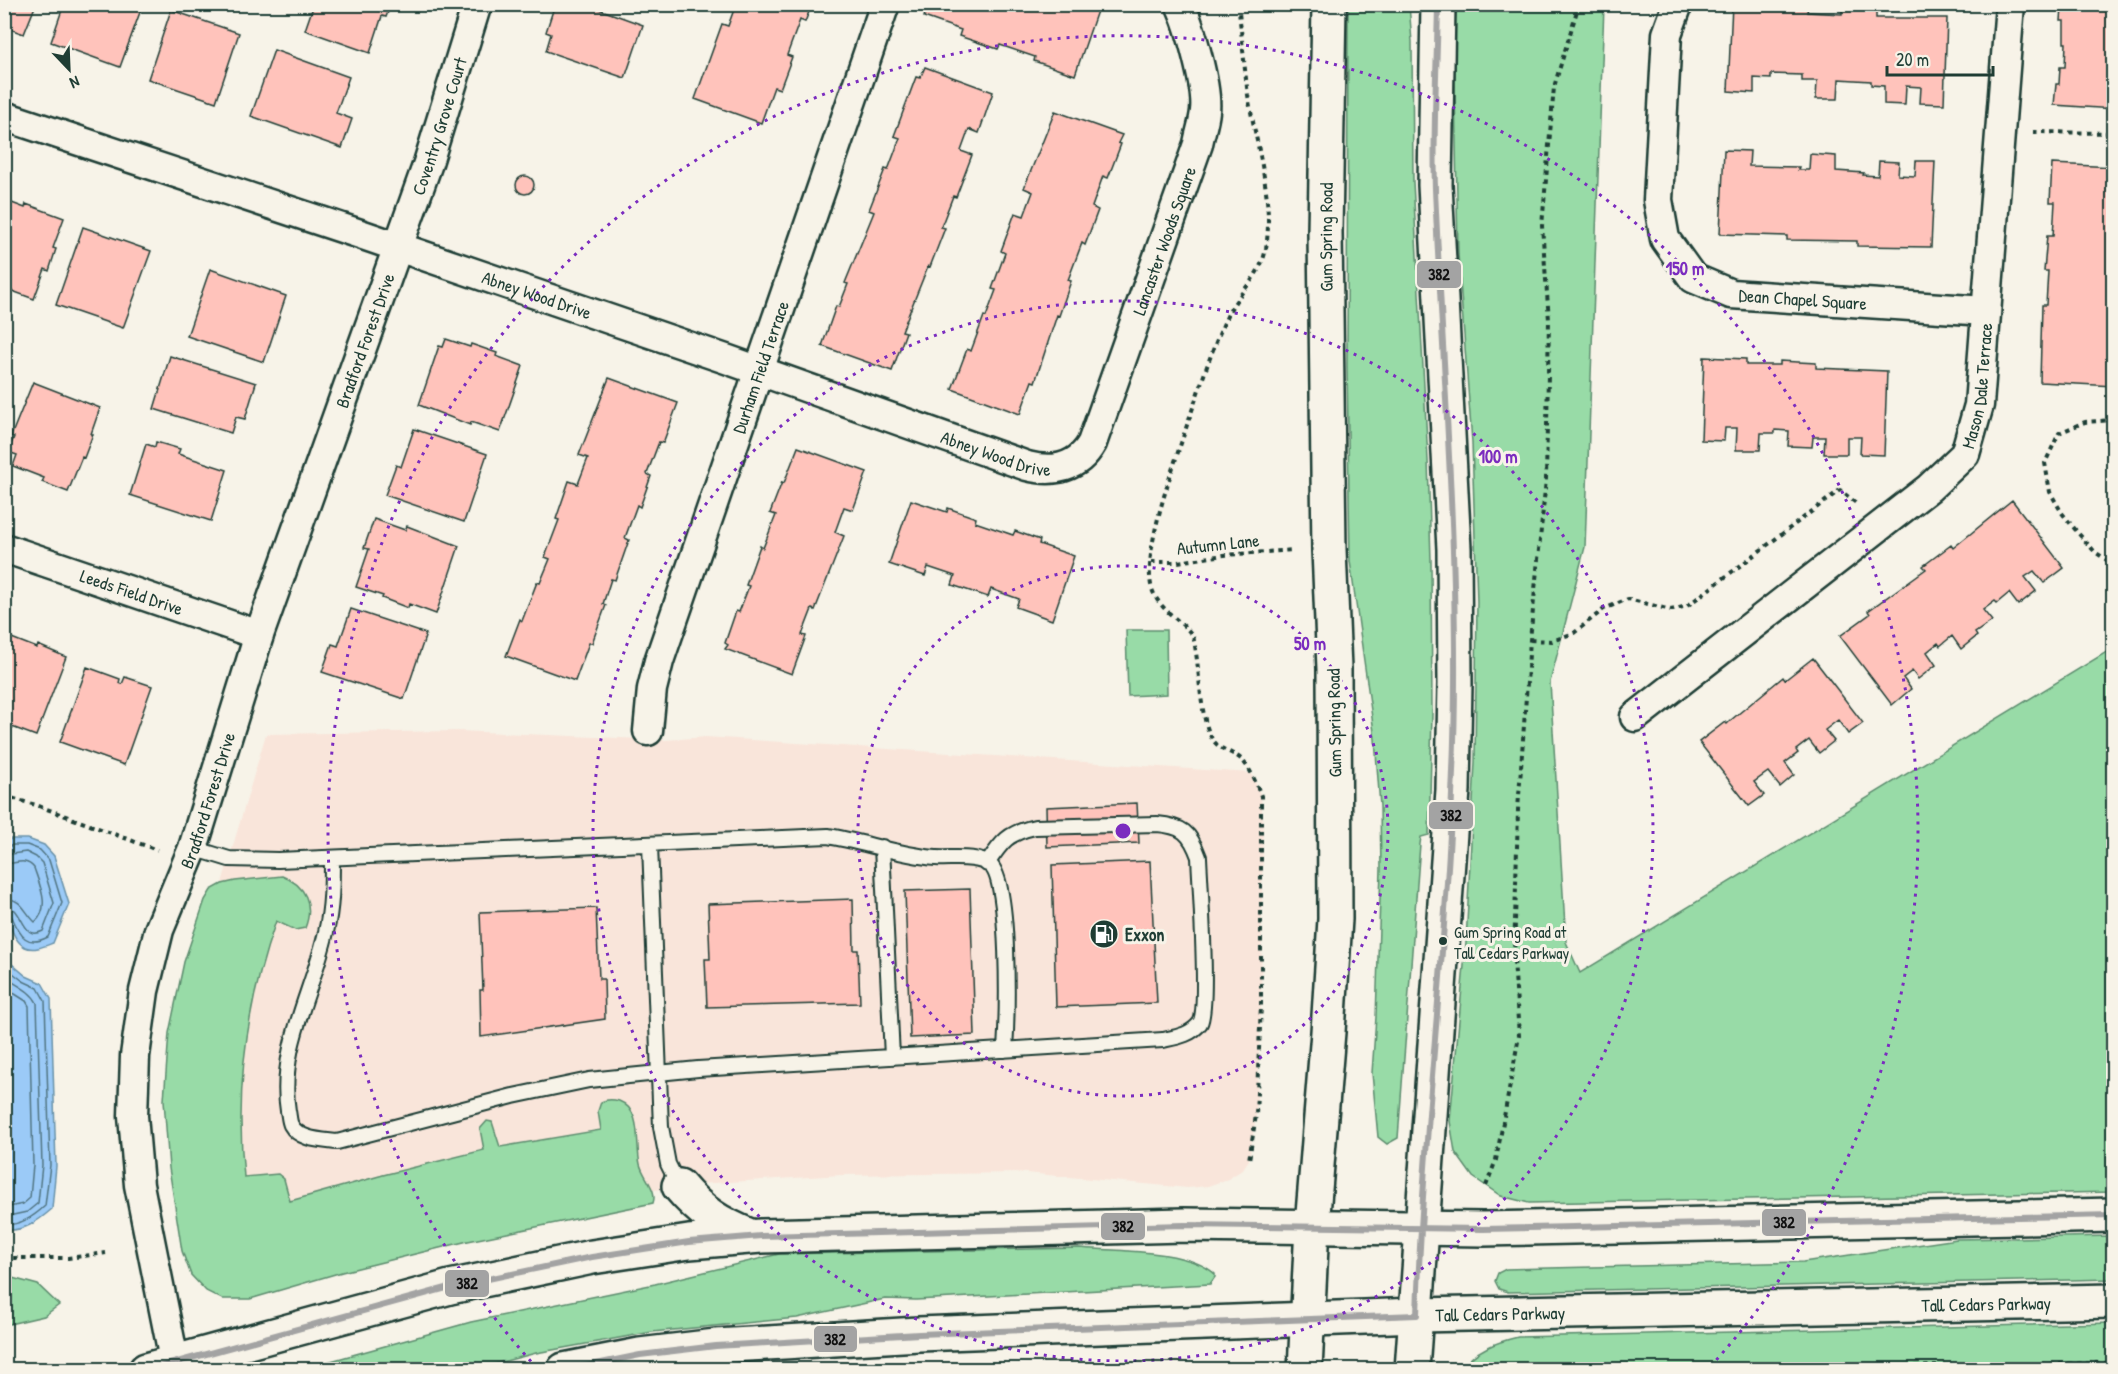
<svg xmlns="http://www.w3.org/2000/svg" width="2118" height="1374" viewBox="0 0 2118 1374" font-family="'Patrick Hand',sans-serif">
	<rect width="100%" height="100%" fill="#f7f3e8"/>
	<filter id="ink" filterUnits="userSpaceOnUse"><feTurbulence type="fractalNoise" baseFrequency=".0167" numOctaves="2"/><feDisplacementMap in="SourceGraphic" scale="12" xChannelSelector="R" yChannelSelector="G"/><feConvolveMatrix kernelMatrix="1 2 1 2 8 2 1 2 1" color-interpolation-filters="sRGB"/></filter>
	<g filter="url(#ink)">
		<path fill="#f9e5da" d="M457 731 666 740 706 737 1251 773 1261 796 1263 823 1261 1005 1256 1115 1249 1160 1242 1170 1228 1179 1208 1186 1188 1188 1026 1173 841 1175 698 1184 627 1194 195 1247 204 944 266 734Z"/>
		<path fill="#98dba7" stroke="#5c8c6e" stroke-width="1.5" d="M1348 5H1409L1412 42 1413 182 1428 460 1431 561 1432 714 1429 835 1421 837 1420 844 1398 1138 1387 1144 1378 1137 1372 1073 1376 1017 1381 869 1380 806 1375 739 1350 561 1347 366Z
			M1457 5H1604L1585 547 1550 682 1566 942 1580 973 2113 648V1192L1529 1203 1501 1196 1473 1177 1455 1152 1450 1121 1466 943 1475 762 1477 602 1472 442 1458 254 1454 29Z
			M1126 630H1166L1167 694 1128 696Z
			M282 876C306 885 314 905 305 928L295 930 276 921C247 1003 235 1091 244 1177L278 1174 284 1179 290 1201 383 1175 484 1150 480 1129 487 1121 492 1122 500 1147 601 1130 598 1111 601 1102C607 1099 612 1099 619 1101 643 1110 635 1144 640 1164 643 1177 658 1190 653 1203L468 1241 342 1272 250 1299H222L206 1291 191 1275 182 1251 169 1168 164 1100 169 1033 184 962 205 900 211 890 222 884 235 881Z
			M2113 1236V1279L1508 1292 1499 1289 1495 1281 1498 1273 1506 1269 1803 1262 1957 1239Z
			M1079 1248C1115 1251 1188 1249 1215 1274V1277L1210 1284 916 1300 885 1299 797 1318 652 1332 536 1353 475 1369H302L471 1322 655 1284 779 1254Z
			M5 1276 38 1285 59 1305 44 1316 5 1325Z
			M2113 1323V1363L1723 1370 1462 1369C1474 1350 1497 1342 1518 1337Z"/>
		<path fill="#9bcaf7" stroke="#6992a9" stroke-width="1.5" d="M10 839H28L44 845 54 856 69 904 53 943C45 946 34 951 25 947 0 933 4 869 4 844Z
			M5 958 26 976 42 983 51 999 56 1166 52 1209C38 1221 24 1232 4 1230Z"/>
		<g fill="none" stroke-linecap="round" stroke-linejoin="round">
			<path stroke="#517582" stroke-width="1.5" d="M4 848 13 845H27L40 850 49 860 62 903 48 937C27 948 20 936 12 917L4 914
				M4 855 26 852 36 857 42 863 54 903 43 931C26 940 24 920 15 910L4 907
				M4 864C16 864 25 857 34 868 40 886 51 908 35 922 24 912 23 899 4 898
				M4 966 23 981 38 988 45 1001 50 1165 45 1206C33 1217 21 1225 4 1225
				M4 976C15 985 31 990 37 1003L42 1165 38 1203 27 1212 4 1217
				M4 987 26 1001 29 1006 33 1165 30 1198 23 1204 4 1208"/>
		</g>
		<path fill="#ffc3bb" stroke="#1f3d34" stroke-width="1.5" d="M4 4H36L24 34 4 27Z
			M64 4H143L120 67 51 42Z
			M314 4H391L386 17 382 16 370 53 305 30Z
			M555 4H585L643 25 625 78 546 51 551 34 546 32Z
			M736 4H812L805 22 800 20 787 55 792 57 780 89 774 87 761 123 695 99 722 24 728 26Z
			M928 4H1097L1099 5 1075 75 1034 61 1035 57 1000 45 998 49 959 36 961 30 924 17Z
			M1732 4 1808 7 1807 12 1842 14V10L1876 12V18H1947L1944 104 1920 103 1921 87 1906 86 1905 105 1884 104V86L1871 85V81L1839 79 1838 99H1816L1817 81H1802V75L1771 74V79L1754 78V93L1728 91Z
			M2066 4H2114V109L2054 105 2056 84H2059L2060 67H2065L2066 43H2064V21H2061L2062 7 2066 8Z
			M171 10 239 33 216 102 148 79Z
			M274 50 349 77 336 113 352 119 342 148 251 116Z
			M925 67 993 92 979 133 969 129 961 151 972 155 956 197 953 196 941 227 945 228 930 267 928 266 902 331 906 332 892 371 822 346 836 306 839 307 848 284 845 283 874 212 869 210 885 169 888 170 900 138 894 136 916 77 920 78Z
			M1055 111 1122 135 1118 143 1121 144 1108 178 1103 176 1092 207 1098 210 1085 245 1082 243 1068 280 1071 281 1059 316 1057 315 1035 382 1032 381 1020 414 952 389 967 349 971 351 984 316 986 317 996 290 992 289 1005 253 1001 251 1015 213 1024 216 1033 192 1024 188Z
			M1724 150 1750 151 1749 166 1799 167 1798 170H1809L1810 154 1836 156V171L1864 173 1863 175 1878 176 1879 161 1899 162 1898 175 1915 176 1916 161H1935L1931 247 1857 246V241L1787 240V236L1720 234Z
			M2052 164 2114 167V311H2112L2111 328 2114 329V350H2111V363H2114V386L2040 382 2042 305H2046L2048 271H2044L2047 236H2053L2055 202H2050Z
			M516 185a9 9 0 1 1 18 0a9 9 0 1 1-18 0Z
			M4 200 25 208 26 204 64 218 53 248 56 249 49 271 45 269 34 299 4 288Z
			M83 227 151 251 123 328 56 305Z
			M210 269 286 296 264 362 187 336Z
			M446 339 470 347 471 344 497 353 496 356 523 366 500 432 471 422 470 425 419 405 439 346 443 347Z
			M170 356 256 383 245 419 236 417 231 433 154 409Z
			M1704 357 1746 359V365H1780V361L1816 363V368L1887 371 1884 455 1860 454 1861 437H1847V454H1824L1825 437H1813L1812 447 1788 446 1789 431 1775 430V433H1761L1760 450H1736L1737 428H1725L1724 441 1701 440Z
			M609 378 678 403 663 443 659 442 647 474 651 476 640 507 637 505 625 538 629 540 615 580 611 579 603 604 606 605 592 643H589L575 681 506 656 520 619 522 621 537 582 540 583 550 559 545 557 559 520 556 519 569 481 578 484 588 458 579 455Z
			M33 382 100 408 91 434H93L84 458 82 457 68 492 42 482 44 478 13 466 17 455 8 452 14 437 11 436Z
			M414 429 487 454 464 522 385 495 396 465 401 467Z
			M156 442 180 449 178 454 227 470 211 521 130 495 146 444 155 447Z
			M798 447 867 472 853 510 844 507 835 532 844 536 815 610 812 609 802 635 806 636 792 674 725 649 728 645 725 643 736 611 739 612 749 586 746 585 760 546 763 548 776 515 770 513 782 482 784 483Z
			M911 500 947 512 948 508 976 518 975 522 1013 535 1015 531 1040 540 1039 544 1074 556 1052 620 1016 607 1019 599 991 589 988 597 952 585 955 576 928 567 925 576 889 564Z
			M2012 500 2064 568 2044 583 2034 571 2025 577 2036 591 2018 605 2009 593 1997 603 1995 601 1983 610 1992 621 1975 633 1977 636 1961 649 1952 636 1940 646 1938 643 1927 652 1936 665 1918 679 1912 671 1903 678 1911 689 1892 705 1840 636 1870 614 1868 611 1926 569 1923 566 1951 545 1953 548Z
			M374 519 405 530 407 526 459 546 436 614 409 604 408 608 382 598 383 596 356 587 369 549 364 548Z
			M351 609 426 634 404 699 322 672 332 644 338 646Z
			M4 635 37 648 38 645 66 657 36 736 4 724Z
			M1813 658 1863 723 1848 734 1838 720 1825 730 1834 741 1819 753 1809 740 1796 750 1798 753 1785 763 1794 775 1780 787 1768 772 1754 782 1764 795 1749 806 1699 742 1725 722 1727 724 1731 720 1783 677 1785 680Z
			M87 667 120 679 119 683 122 684 125 677 152 686 124 765 60 742Z
			M1137 803 1139 843 1047 847 1046 807Z
			M1150 861 1157 1003 1056 1007 1052 865Z
			M970 889 975 1035 910 1038 905 891Z
			M853 899 854 950H858L860 1003 707 1007 705 959H710L708 904Z
			M596 908 599 979H604L605 1019 481 1037 480 990H483L480 912Z"/>
		<g fill="none" stroke-linecap="round" stroke-linejoin="round">
			<g stroke="#1f3d34" stroke-width="18">
				<path id="service" d="M650 845 661 1127 668 1164 679 1186
					M882 847 892 1057
					M193 848 229 859 278 860 828 836C864 842 899 855 936 858 952 859 977 855 990 865 1011 880 1007 1020 1005 1050
					M332 858C332 883 332 907 326 932 313 991 278 1049 288 1111 289 1115 289 1121 291 1125 299 1140 322 1140 337 1142L513 1096 589 1080 698 1069 1163 1040C1177 1037 1191 1035 1200 1023 1209 1008 1200 882 1199 857 1190 832 1182 826 1157 824L1035 827C1008 833 1002 841 987 864"/>
			</g>
			<g stroke="#1f3d34" stroke-width="33">
				<g id="minor">
					<path id="s1" d="M1678 4 1667 34 1658 200 1665 239 1693 278 1731 294 1986 311"/>
					<path id="s2" d="M4 116 363 235 726 359 1027 466C1054 473 1078 468 1092 443L1198 144C1200 133 1204 122 1205 111 1208 88 1190 25 1180 4"/>
					<path id="s3" d="M4 548 259 635"/>
					<path id="s4" d="M1635 717 1929 488 1965 454 1979 405 2010 4"/>
					<path id="s5" d="M648 731 652 689 659 661 885 4"/>
					<path id="s6" d="M176 1370 139 1185 133 1116 135 1056 144 991 159 930 193 848 259 635 428 163 477 4"/>
				</g>
			</g>
			<g stroke="#1f3d34" stroke-width="38">
				<g id="secondary">
					<path d="M679 1186C701 1212 718 1223 750 1236"/>
					<path d="M146 1370 450 1287 592 1257 689 1242 761 1236 1184 1225 1483 1229 2114 1215"/>
					<path id="s7" d="M564 1370 640 1355 716 1346 919 1334 1417 1315 2114 1301"/>
					<path id="s8" d="M1305 1370 1312 1226 1328 1032 1335 919 1334 669 1329 550 1325 232 1329 4"/>
					<path d="M1412 1370 1453 790 1455 684 1454 549 1435 185 1438 4"/>
				</g>
			</g>
			<path stroke="#1f3d34" stroke-width="4" stroke-dasharray="4.5 4.5" stroke-linecap="butt" d="M1238 4C1242 35 1244 65 1248 95 1256 145 1274 197 1266 248 1261 277 1240 290 1228 314 1211 350 1200 388 1187 425 1175 463 1141 552 1152 589 1159 610 1180 619 1193 636 1200 665 1199 714 1211 737 1218 750 1231 751 1241 759 1251 769 1256 783 1261 796V1005L1256 1115 1249 1160
				M2033 132 2114 133
				M2114 420 2085 422 2059 433 2045 463 2050 492 2062 513 2078 533 2095 552 2114 565
				M1151 562H1178L1224 555 1294 550
				M1530 640 1552 641 1574 633 1604 609 1628 599 1671 610 1687 606 1840 490 1856 503
				M4 796 36 805 157 850
				M1486 1186 1496 1160 1519 1036 1514 959 1518 810 1530 640 1546 479 1549 320 1542 226 1554 87 1579 4
				M4 1258H68L106 1253
				M1834 1368 2114 1363"/>
			<use href="#service" stroke="#f7f3e8" stroke-width="14"/>
			<use href="#minor" stroke="#f7f3e8" stroke-width="28"/>
			<use href="#secondary" stroke="#f7f3e8" stroke-width="33"/>
			<g stroke="#f7f3e8" stroke-width="10">
				<path id="bus-1" d="M148 1370 450 1287 592 1257 689 1242 761 1236 1184 1225 1483 1229 2114 1215
					M567 1370 640 1355 716 1346 919 1334 1417 1315C1424 1104 1454 894 1455 683 1456 518 1442 354 1435 189 1433 128 1437 66 1438 4"/>
			</g>
			<use href="#bus-1" stroke="#a3a3a3" stroke-width="6"/>
		</g>
	</g>
	<g fill="none" stroke="#7b2cbf" stroke-width="3" stroke-dasharray="3 6">
		<circle cx="1123" cy="831" r="265"/>
		<circle cx="1123" cy="831" r="530"/>
		<path d="M537 1368A795 795 0 1 1 1709 1368"/>
	</g>
	<defs>
		<g id="fuel-disc" transform="scale(1.5)"><circle r="9.5" fill="#1f3d34" stroke="#f7f3e8"/><path d="M-5.5-6h7V0h2V4h1.3V-2.5L3-4.5l.8-.8L6-3V5H2.5V1h-1V6h-7ZM-4.2-4.7v3.2H.2V-4.7Z" fill="#fff"/></g>
	</defs>
	<g fill-rule="evenodd">
		<use href="#fuel-disc" x="1104" y="934"/>
	</g>
	<circle fill="#1f3d34" stroke="#f7f3e8" stroke-width="2" cx="1443" cy="941" r="5"/>
	<g text-anchor="middle" dominant-baseline="central" stroke-width="6" stroke-linejoin="round" paint-order="stroke">
		<g font-size="16" fill="#1f3d34" stroke="#f7f3e8" text-anchor="start">
			<text x="1454" y="932">Gum Spring Road at<tspan x="1454" dy="21">Tall Cedars Parkway</tspan></text>
		</g>
		<g font-size="18" fill="#1f3d34" stroke="#f7f3e8">
			<text stroke="none"><textPath href="#s6" startOffset="1298">Coventry Grove Court</textPath></text>
			<text stroke="none"><textPath href="#s8" startOffset="1134">Gum Spring Road</textPath></text>
			<text stroke="none"><textPath href="#s2" startOffset="1371">Lancaster Woods Square</textPath></text>
			<text stroke="none"><textPath href="#s2" startOffset="562">Abney Wood Drive</textPath></text>
			<text stroke="none"><textPath href="#s1" startOffset="399">Dean Chapel Square</textPath></text>
			<text stroke="none"><textPath href="#s6" startOffset="1071">Bradford Forest Drive</textPath></text>
			<text stroke="none"><textPath href="#s5" startOffset="382">Durham Field Terrace</textPath></text>
			<text stroke="none"><textPath href="#s4" startOffset="492">Mason Dale Terrace</textPath></text>
			<text stroke="none"><textPath href="#s2" startOffset="1048">Abney Wood Drive</textPath></text>
			<text transform="translate(1218 544) rotate(-6)">Autumn Lane</text>
			<text stroke="none"><textPath href="#s3" startOffset="135">Leeds Field Drive</textPath></text>
			<text transform="translate(1334 723) rotate(-91)">Gum Spring Road</text>
			<text stroke="none"><textPath href="#s6" startOffset="585">Bradford Forest Drive</textPath></text>
			<text stroke="none"><textPath href="#s7" startOffset="1425">Tall Cedars Parkway</textPath></text>
			<text stroke="none"><textPath href="#s7" startOffset="939">Tall Cedars Parkway</textPath></text>
		</g>
		<g font-size="18" font-weight="bold" fill="#1f3d34" stroke="#f7f3e8" text-anchor="start">
			<text x="1125" y="934">Exxon</text>
		</g>
	</g>
	<circle cx="1123" cy="831" r="9" fill="#7b2cbf" stroke="#f7f3e8" stroke-width="3"/>
	<g font-size="18" text-anchor="middle" font-weight="bold" fill="#7b2cbf" stroke="#f7f3e8" stroke-width="6" stroke-linejoin="round" paint-order="stroke">
		<text x="1685" y="275">150 m</text>
		<text x="1498" y="463">100 m</text>
		<text x="1310" y="650">50 m</text>
	</g>
	<g stroke="#f7f3e8" stroke-width="2">
		<rect x="1416" y="260" width="46" height="29" rx="6" fill="#a3a3a3"/>
		<rect x="1428" y="801" width="46" height="29" rx="6" fill="#a3a3a3"/>
		<rect x="1761" y="1208" width="46" height="29" rx="6" fill="#a3a3a3"/>
		<rect x="1100" y="1212" width="46" height="29" rx="6" fill="#a3a3a3"/>
		<rect x="444" y="1269" width="46" height="29" rx="6" fill="#a3a3a3"/>
		<rect x="813" y="1325" width="45" height="28" rx="6" fill="#a3a3a3"/>
	</g>
	<g font-size="16" text-anchor="middle" font-weight="bold" fill="#111">
		<text x="1439" y="280">382</text>
		<text x="1451" y="821">382</text>
		<text x="1784" y="1228">382</text>
		<text x="1123" y="1232">382</text>
		<text x="467" y="1289">382</text>
		<text x="835" y="1345">382</text>
	</g>
	<rect width="2118" height="1374" fill="none" stroke="#f7f3e8" stroke-width="24"/>
	<rect x="12" y="12" width="2094" height="1350" fill="none" stroke="#1f3d34" stroke-width="2" filter="url(#ink)"/>
	<g transform="translate(69 69) rotate(157)" stroke="#f7f3e8" stroke-width="4.5" paint-order="stroke">
	<path d="M0-4.5L10 22L0 15L-10 22Z" fill="#1f3d34"/>
	<text y="-9" font-size="16" font-weight="bold" text-anchor="middle" fill="#1f3d34">N</text>
	</g>
	<path d="M1887 66v9h106v-9" fill="none" stroke="#1f3d34" stroke-width="3"/>
	<text x="1896" y="66" font-size="18" fill="#1f3d34" stroke="#f7f3e8" stroke-width="4.5" paint-order="stroke">20 m</text>
</svg>
